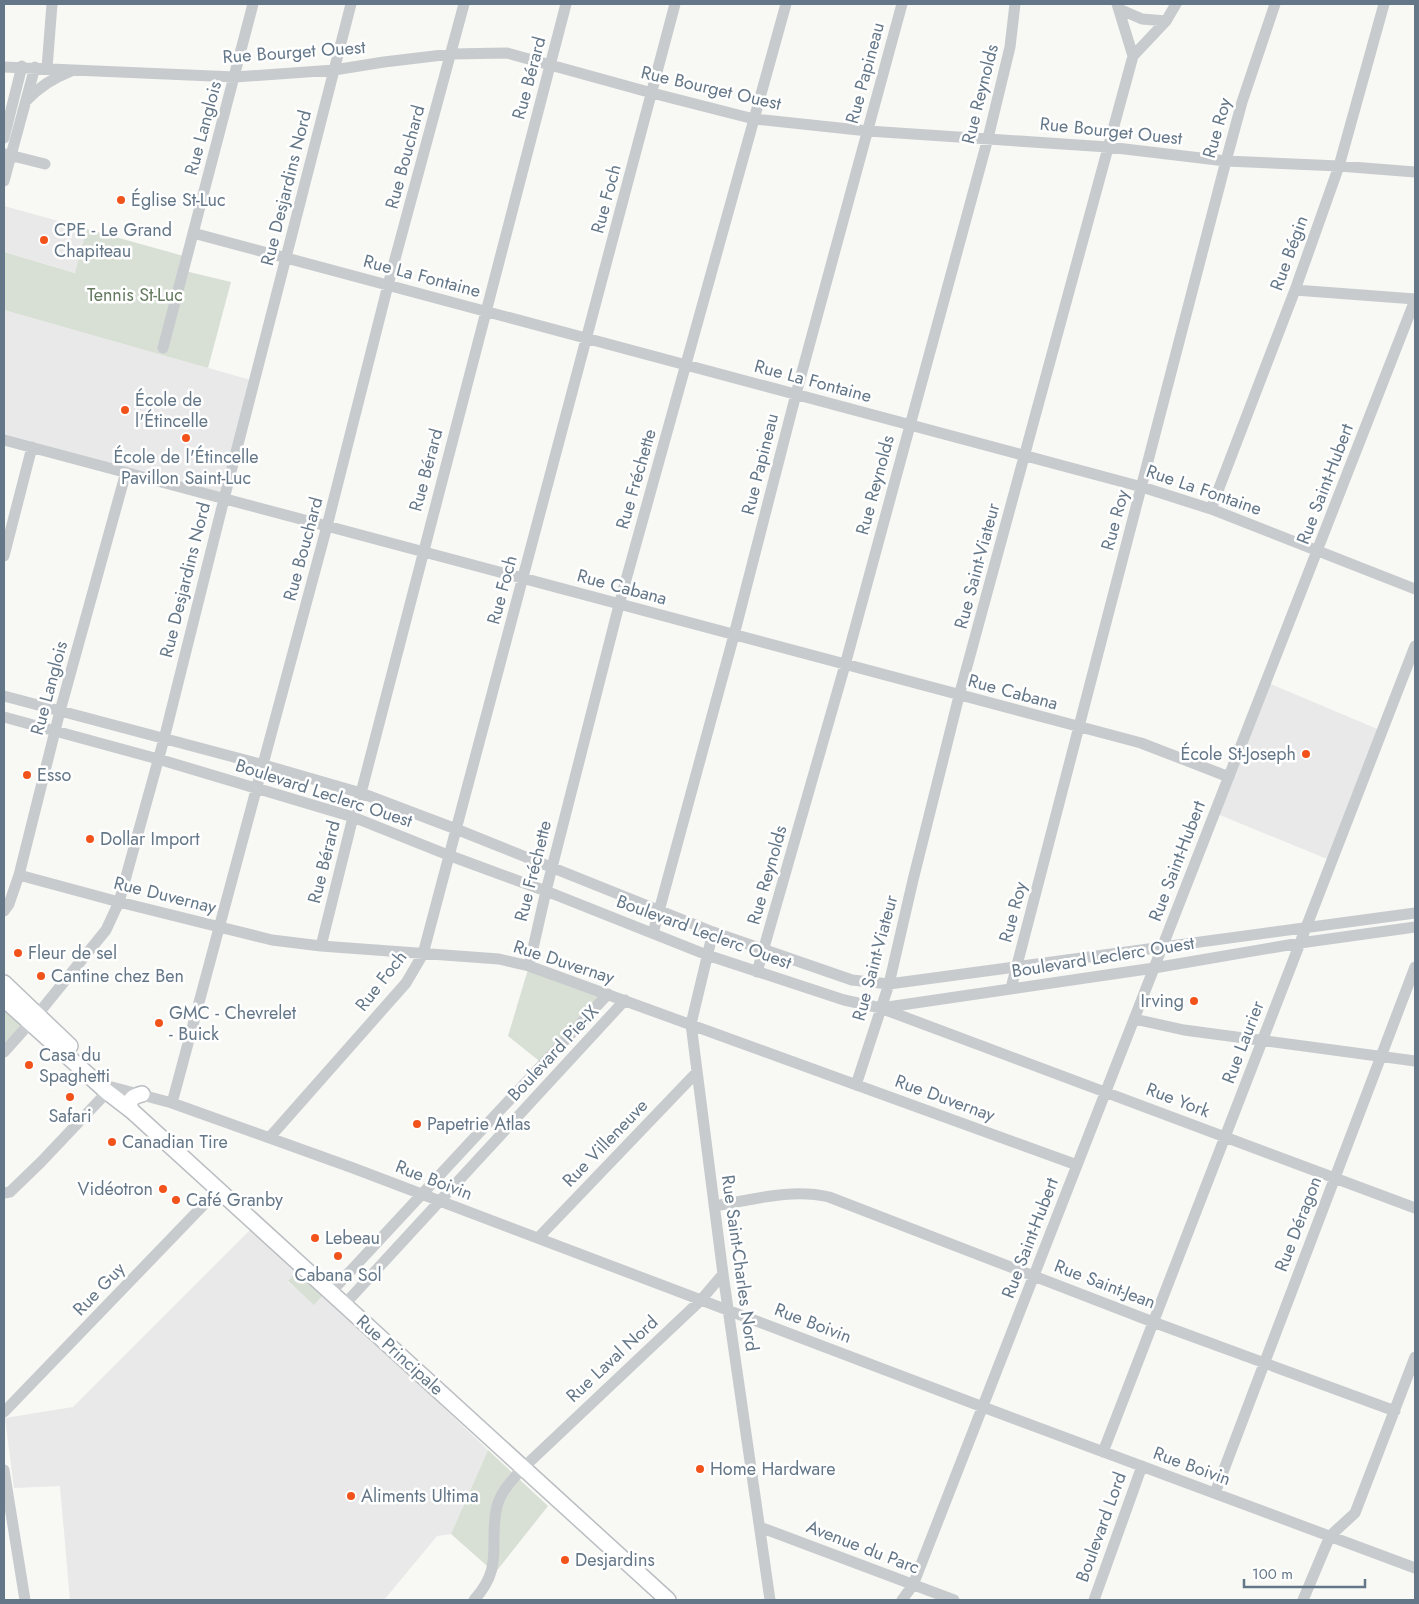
<svg xmlns="http://www.w3.org/2000/svg" width="1419" height="1604" viewBox="0 0 1419 1604" font-family="Jost,sans-serif">
	<rect width="100%" height="100%" fill="#f8f8f4"/>
	<path fill="#e8e9e8" d="M4 206 87 229 76 273 4 252Z
		M4 310 254 381 224 499 4 440Z
		M1266 682 1382 731 1332 861 1215 813Z
		M252 1228 298 1270 288 1282 314 1304 324 1294 488 1450 451 1534 437 1536 384 1600H70L60 1486 14 1488 5 1418 73 1407Z"/>
	<path fill="#d8e0d5" d="M87 229 187 257 185 271 231 282 208 368 4 310V252L75 273Z
		M529 966 608 994 543 1064 508 1036Z
		M4 1000 30 1023 4 1052Z
		M298 1270 324 1294 314 1305 288 1281Z
		M488 1450 548 1506 495 1573 451 1534Z"/>
	<g fill="none" stroke-linecap="round" stroke-linejoin="round">
		<g stroke="#babec2" stroke-width="18">
			<path id="major" d="M4 983 70 1046
				M4 999 106 1091 132 1111 668 1600
				M132 1111 129 1105C131 1097 135 1096 142 1094"/>
		</g>
		<path stroke="#c7cbce" stroke-width="11" d="M1117 4 1133 56
			M1119 9 1142 19 1166 21
			M4 67 235 77 334 70 384 62 451 54 507 53 652 93 754 119 868 131 1108 147 1226 161 1339 166 1415 172
			M47 68 52 4
			M27 100C40 86 53 78 71 71
			M4 138 22 66
			M5 154 45 164
			M4 181 35 67
			M193 233 1142 487 1211 509 1415 589
			M1295 290 1415 299
			M163 348 253 4
			M4 440 1141 743 1229 777
			M1211 509 1295 290 1339 166 1384 4
			M4 556 32 447
			M4 696 264 765 361 793 456 829 713 932 852 980 889 984 1415 913
			M4 717 158 759 353 817 448 855 546 891 707 955 844 1000 881 1008 1154 968 1300 943 1415 927
			M19 875 119 902 272 940 321 946 499 959 529 966 1077 1165
			M4 911 9 904 19 875 60 711 126 472
			M713 932 691 1024 723 1274 770 1600
			M653 933 734 635 796 394 902 4
			M321 946 353 817 361 793 566 4
			M529 966 546 891 619 605 786 4
			M757 972 845 665 988 138 1010 47 1015 4
			M1011 988 1226 161 1242 102 1275 4
			M883 1009 1415 1208
			M1134 1019 1184 1030 1415 1061
			M4 1052 38 1014 106 930 119 902 164 739 224 499 351 4
			M856 1085 889 984 913 880 959 696 1133 56 1166 21 1176 4
			M172 1103 327 526 388 285 464 4
			M270 1137 406 983 423 954 675 4
			M4 1193 10 1192 41 1162 112 1087 172 1103 353 1168 975 1404 1415 1568
			M714 1206C752 1200 791 1188 829 1197L1153 1322 1395 1411
			M538 1238 697 1072
			M331 1292 608 994
			M344 1305 625 1000
			M4 1412 218 1190
			M1103 1452 1415 646
			M4 1470 25 1600
			M1215 1493 1415 967
			M760 1527 954 1600
			M474 1600C505 1566 488 1545 497 1506 501 1491 513 1479 523 1468L701 1300 723 1274
			M902 1600 913 1585 1415 300
			M1094 1600 1142 1466
			M1303 1600 1330 1536 1355 1513 1415 1357"/>
		<use href="#major" stroke="#fff" stroke-width="15"/>
	</g>
	<g fill="#f2531a" stroke="#fff" stroke-width="2">
		<circle cx="121" cy="200" r="5"/>
		<circle cx="44" cy="240" r="5"/>
		<circle cx="125" cy="410" r="5"/>
		<circle cx="186" cy="438" r="5"/>
		<circle cx="1306" cy="754" r="5"/>
		<circle cx="27" cy="775" r="5"/>
		<circle cx="90" cy="839" r="5"/>
		<circle cx="18" cy="953" r="5"/>
		<circle cx="41" cy="976" r="5"/>
		<circle cx="1194" cy="1001" r="5"/>
		<circle cx="159" cy="1023" r="5"/>
		<circle cx="29" cy="1065" r="5"/>
		<circle cx="70" cy="1097" r="5"/>
		<circle cx="417" cy="1124" r="5"/>
		<circle cx="112" cy="1142" r="5"/>
		<circle cx="163" cy="1189" r="5"/>
		<circle cx="176" cy="1200" r="5"/>
		<circle cx="315" cy="1238" r="5"/>
		<circle cx="338" cy="1256" r="5"/>
		<circle cx="700" cy="1469" r="5"/>
		<circle cx="351" cy="1496" r="5"/>
		<circle cx="565" cy="1560" r="5"/>
	</g>
	<g text-anchor="middle" dominant-baseline="central" stroke-width="5" stroke-linejoin="round" paint-order="stroke">
		<g font-size="18" fill="#647788" stroke="#fff">
			<text transform="translate(294 52) rotate(-4)">Rue Bourget Ouest</text>
			<text transform="translate(865 73) rotate(-75)">Rue Papineau</text>
			<text transform="translate(529 78) rotate(-75)">Rue Bérard</text>
			<text transform="translate(711 88) rotate(13)">Rue Bourget Ouest</text>
			<text transform="translate(980 94) rotate(-76)">Rue Reynolds</text>
			<text transform="translate(203 128) rotate(-75)">Rue Langlois</text>
			<text transform="translate(1217 128) rotate(-74)">Rue Roy</text>
			<text transform="translate(1111 131) rotate(6)">Rue Bourget Ouest</text>
			<text transform="translate(405 157) rotate(-75)">Rue Bouchard</text>
			<text transform="translate(286 188) rotate(-76)">Rue Desjardins Nord</text>
			<text transform="translate(606 199) rotate(-75)">Rue Foch</text>
			<text transform="translate(1289 253) rotate(-70)">Rue Bégin</text>
			<text transform="translate(422 276) rotate(15)">Rue La Fontaine</text>
			<text transform="translate(813 381) rotate(15)">Rue La Fontaine</text>
			<text transform="translate(760 464) rotate(-76)">Rue Papineau</text>
			<text transform="translate(426 470) rotate(-75)">Rue Bérard</text>
			<text transform="translate(636 479) rotate(-74)">Rue Fréchette</text>
			<text transform="translate(1325 484) rotate(-69)">Rue Saint-Hubert</text>
			<text transform="translate(875 485) rotate(-75)">Rue Reynolds</text>
			<text transform="translate(1204 490) rotate(19)">Rue La Fontaine</text>
			<text transform="translate(1115 520) rotate(-75)">Rue Roy</text>
			<text transform="translate(303 549) rotate(-75)">Rue Bouchard</text>
			<text transform="translate(977 566) rotate(-75)">Rue Saint-Viateur</text>
			<text transform="translate(185 580) rotate(-76)">Rue Desjardins Nord</text>
			<text transform="translate(622 587) rotate(15)">Rue Cabana</text>
			<text transform="translate(502 590) rotate(-75)">Rue Foch</text>
			<text transform="translate(49 688) rotate(-75)">Rue Langlois</text>
			<text transform="translate(1013 692) rotate(15)">Rue Cabana</text>
			<text transform="translate(324 793) rotate(18)">Boulevard Leclerc Ouest</text>
			<text transform="translate(1177 861) rotate(-69)">Rue Saint-Hubert</text>
			<text transform="translate(324 862) rotate(-76)">Rue Bérard</text>
			<text transform="translate(533 871) rotate(-76)">Rue Fréchette</text>
			<text transform="translate(767 875) rotate(-74)">Rue Reynolds</text>
			<text transform="translate(165 895) rotate(14)">Rue Duvernay</text>
			<text transform="translate(1013 912) rotate(-75)">Rue Roy</text>
			<text transform="translate(704 932) rotate(20)">Boulevard Leclerc Ouest</text>
			<text transform="translate(1103 957) rotate(-9)">Boulevard Leclerc Ouest</text>
			<text transform="translate(875 958) rotate(-75)">Rue Saint-Viateur</text>
			<text transform="translate(564 962) rotate(18)">Rue Duvernay</text>
			<text transform="translate(381 981) rotate(-52)">Rue Foch</text>
			<text transform="translate(1243 1042) rotate(-69)">Rue Laurier</text>
			<text transform="translate(553 1053) rotate(-47)">Boulevard Pie-IX</text>
			<text transform="translate(945 1098) rotate(20)">Rue Duvernay</text>
			<text transform="translate(1178 1100) rotate(21)">Rue York</text>
			<text transform="translate(605 1143) rotate(-46)">Rue Villeneuve</text>
			<text transform="translate(434 1180) rotate(21)">Rue Boivin</text>
			<text transform="translate(1298 1224) rotate(-69)">Rue Déragon</text>
			<text transform="translate(1030 1238) rotate(-69)">Rue Saint-Hubert</text>
			<text transform="translate(740 1263) rotate(82)">Rue Saint-Charles Nord</text>
			<text transform="translate(1105 1284) rotate(21)">Rue Saint-Jean</text>
			<text transform="translate(99 1289) rotate(-46)">Rue Guy</text>
			<text transform="translate(813 1323) rotate(21)">Rue Boivin</text>
			<text transform="translate(400 1355) rotate(42)">Rue Principale</text>
			<text transform="translate(612 1359) rotate(-43)">Rue Laval Nord</text>
			<text transform="translate(1192 1466) rotate(20)">Rue Boivin</text>
			<text transform="translate(1101 1527) rotate(-70)">Boulevard Lord</text>
			<text transform="translate(863 1547) rotate(21)">Avenue du Parc</text>
		</g>
		<g font-size="18" fill="#647788" stroke="#fff" text-anchor="start">
			<text x="131" y="200">Église St-Luc</text>
			<text x="54" y="230">CPE - Le Grand<tspan x="54" dy="21">Chapiteau</tspan></text>
			<text x="135" y="400">École de<tspan x="135" dy="21">l'Étincelle</tspan></text>
			<text x="186" y="457" text-anchor="middle">École de l'Étincelle<tspan x="186" dy="21">Pavillon Saint-Luc</tspan></text>
			<text x="1296" y="754" text-anchor="end">École St-Joseph</text>
			<text x="37" y="775">Esso</text>
			<text x="100" y="839">Dollar Import</text>
			<text x="28" y="953">Fleur de sel</text>
			<text x="51" y="976">Cantine chez Ben</text>
			<text x="1184" y="1001" text-anchor="end">Irving</text>
			<text x="169" y="1013">GMC - Chevrelet<tspan x="169" dy="21">- Buick</tspan></text>
			<text x="39" y="1055">Casa du<tspan x="39" dy="21">Spaghetti</tspan></text>
			<text x="70" y="1116" text-anchor="middle">Safari</text>
			<text x="427" y="1124">Papetrie Atlas</text>
			<text x="122" y="1142">Canadian Tire</text>
			<text x="153" y="1189" text-anchor="end">Vidéotron</text>
			<text x="186" y="1200">Café Granby</text>
			<text x="325" y="1238">Lebeau</text>
			<text x="338" y="1275" text-anchor="middle">Cabana Sol</text>
			<text x="710" y="1469">Home Hardware</text>
			<text x="361" y="1496">Aliments Ultima</text>
			<text x="575" y="1560">Desjardins</text>
		</g>
		<g font-size="18" fill="#647a5f" stroke="#fff">
			<text x="135" y="295">Tennis St-Luc</text>
		</g>
	</g>
	<rect width="1419" height="1604" fill="none" stroke="#647788" stroke-width="10"/>
	<path d="M1244 1579v8h121v-8" fill="none" stroke="#647788" stroke-width="2.5"/>
	<text x="1252" y="1579" font-size="15" fill="#647788" stroke="#ffffff" stroke-width="4" paint-order="stroke">100 m</text>
</svg>
